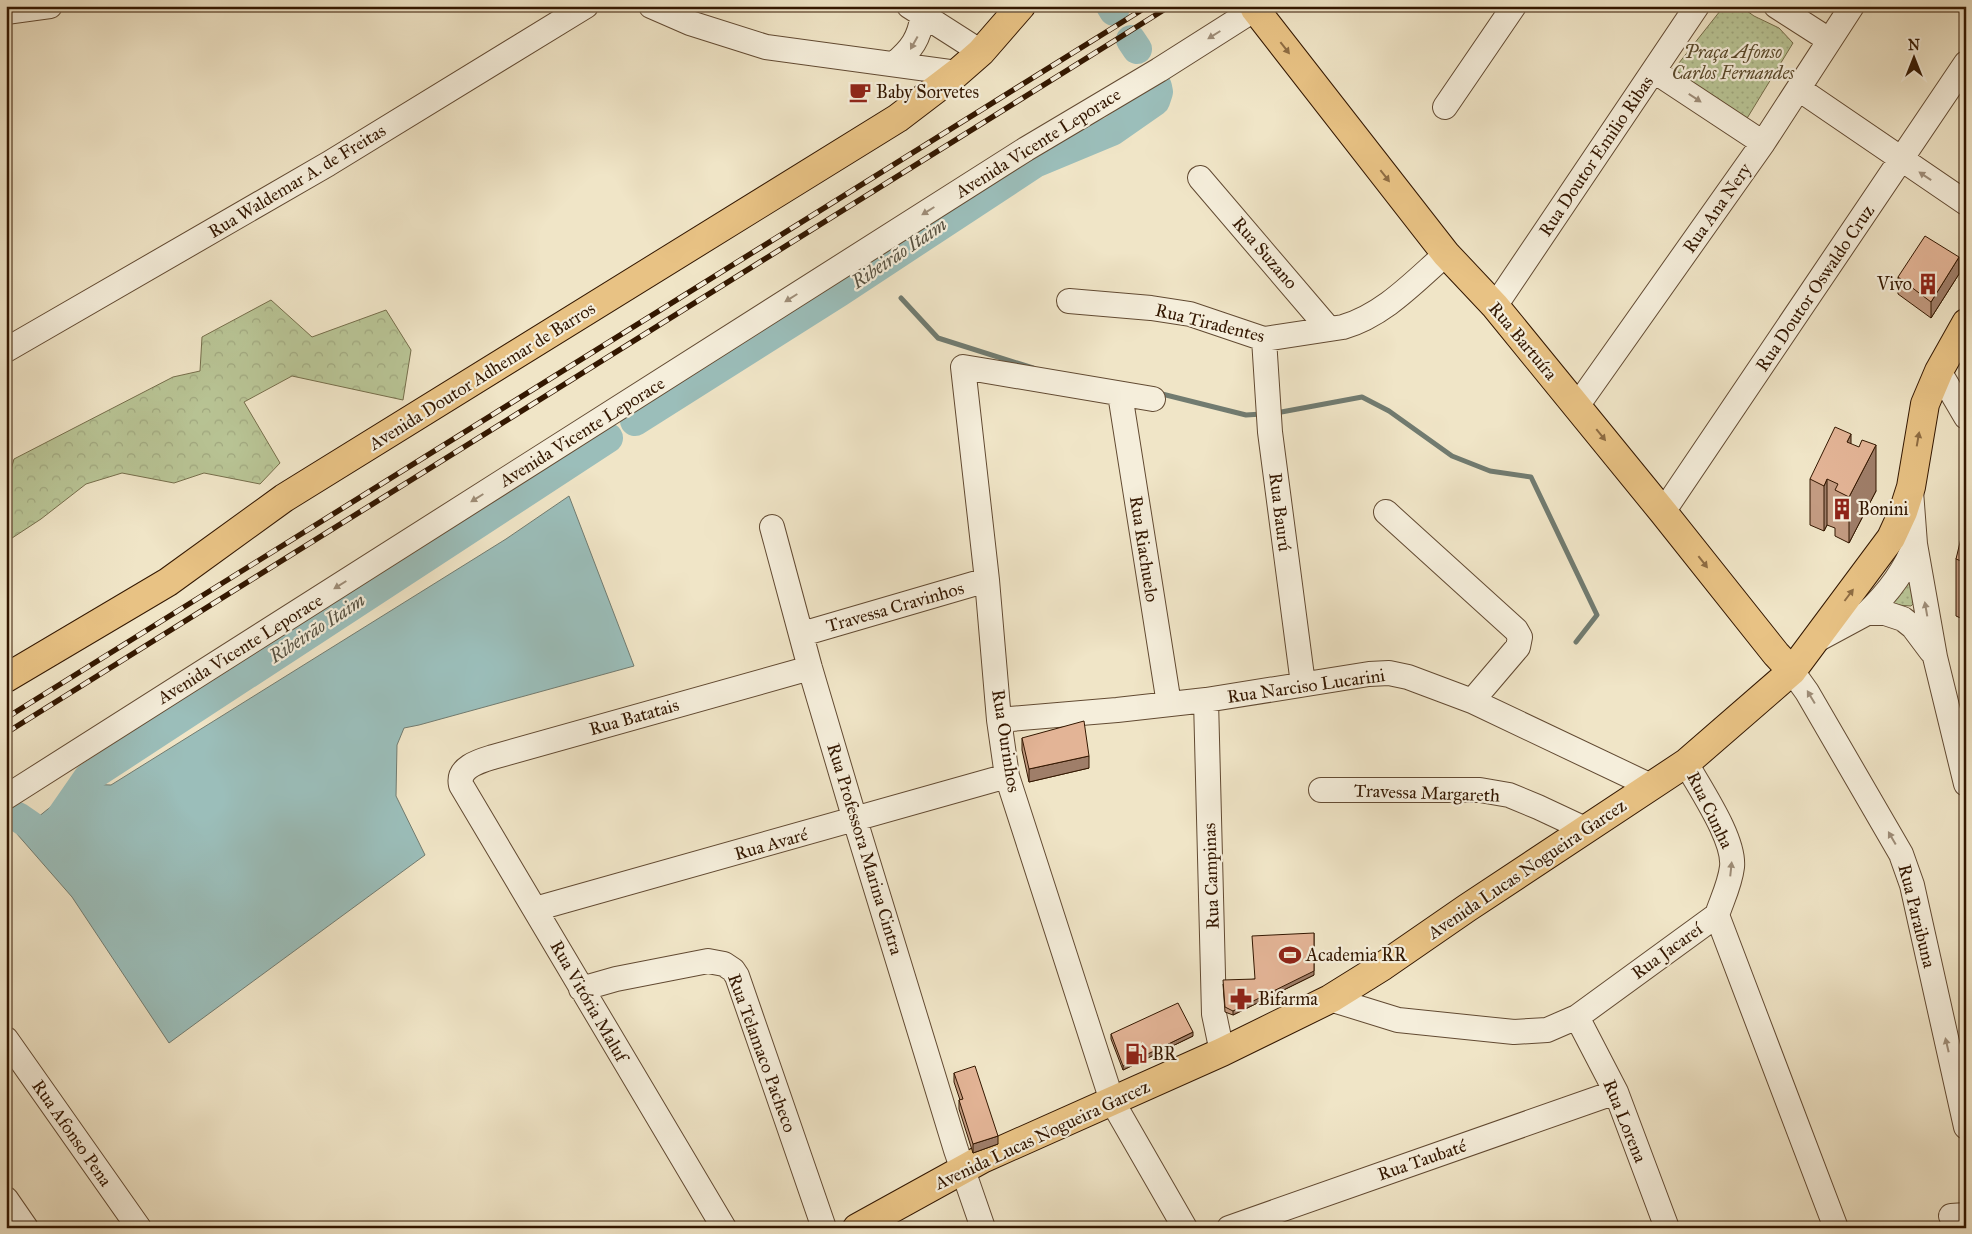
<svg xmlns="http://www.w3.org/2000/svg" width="1972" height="1234" viewBox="0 0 1972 1234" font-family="'IM FELL Great Primer',serif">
	<defs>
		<pattern id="grass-dots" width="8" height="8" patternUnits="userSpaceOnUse" patternTransform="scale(1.25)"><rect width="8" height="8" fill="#b9c596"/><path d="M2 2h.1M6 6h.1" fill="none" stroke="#a0a880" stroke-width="1.8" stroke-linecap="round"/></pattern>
		<pattern id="forest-crowns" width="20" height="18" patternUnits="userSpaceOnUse" patternTransform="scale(1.25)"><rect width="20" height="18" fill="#b9c596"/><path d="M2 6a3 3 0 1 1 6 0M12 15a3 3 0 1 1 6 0" fill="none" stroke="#a0a880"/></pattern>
	</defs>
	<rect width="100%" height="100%" fill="#f0e5c7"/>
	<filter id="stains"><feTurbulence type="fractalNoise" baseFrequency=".004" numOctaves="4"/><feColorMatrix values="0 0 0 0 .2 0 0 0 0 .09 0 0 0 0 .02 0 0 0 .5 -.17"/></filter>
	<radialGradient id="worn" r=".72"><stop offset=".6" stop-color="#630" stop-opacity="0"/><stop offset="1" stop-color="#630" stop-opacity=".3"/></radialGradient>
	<path fill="url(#grass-dots)" stroke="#766e4b" d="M1724 6H1740L1754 16 1779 28 1793 43 1746 120 1671 73Z
		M1914 570 1918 599 1911 606 1884 604Z"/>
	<path fill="url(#forest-crowns)" stroke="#766e4b" d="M271 300 312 337 386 310 411 350 403 400 292 376 244 402 280 463 260 484 204 473 174 483 122 473 86 484 41 519 6 542V487L14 459 173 377 200 371 202 337Z"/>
	<path fill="#9bbeba" stroke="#717b70" d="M569 496 634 666 419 725 404 728 397 745 396 796 425 855 169 1043 72 897 17 834 79 784 111 785 506 539Z"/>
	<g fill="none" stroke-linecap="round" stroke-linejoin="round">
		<path stroke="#717b70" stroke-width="5" d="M901 298 938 338 1033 368
			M1158 393 1246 415 1262 414
			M1276 413 1362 397 1389 411 1452 456 1490 471 1531 477 1597 615 1576 642"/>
		<path stroke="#9bbeba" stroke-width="30" d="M1111 6 1114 11
			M1131 40 1137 49
			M635 421 839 292 1035 163 1112 131 1155 101 1158 92 1157 87
			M18 817 63 848
			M61 817 88 778 608 438"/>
		<g stroke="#624a32" stroke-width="26">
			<path id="minor" d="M651 6 690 23 766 47 957 73
				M909 6 981 52
				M1776 6 1829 40
				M6 12 50 6
				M894 64C912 49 919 39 923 15
				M1654 71 1763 143
				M1799 89 1966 203
				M1445 107 1514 6
				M1200 178 1329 329
				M1069 301 1151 308 1190 314 1264 339 1343 327C1384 315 1414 282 1446 254
				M1495 306 1697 6
				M1264 339 1270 432 1303 684
				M6 350 328 164 586 6
				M1939 371 1966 417
				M1120 394 1169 704
				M1153 399 963 367 987 580 999 720 1007 776 1112 1101 1185 1228
				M1577 406 1763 143 1852 6
				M1911 491 1915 544 1935 657 1966 784
				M1386 512 1516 630 1520 637 1518 647 1472 701
				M1663 512 1966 63
				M772 527 810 668 855 820 956 1150 983 1228
				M1867 613C1888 593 1905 571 1915 544
				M802 634 987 580
				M1815 641 1867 613H1885L1903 619 1913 627 1931 651
				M1792 671 1807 692 1901 854 1912 885 1966 1127
				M1206 700 1214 1014 1222 1052
				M999 720 1117 710 1206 700 1369 674 1389 673 1408 677 1472 701 1651 786
				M1686 763C1700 789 1735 839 1732 867 1730 884 1722 900 1717 915
				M1321 790H1480L1509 795 1538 807 1585 829
				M6 797 1026 149 1159 70 1255 9
				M535 909 1007 776
				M1717 915 1836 1228
				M581 989 616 979 708 961 724 964 733 970 737 976 824 1228
				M1330 999 1398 1020 1514 1032 1547 1030 1577 1017 1717 915
				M1577 1017 1616 1092 1667 1228
				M6 1039 139 1228
				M6 1199 26 1228
				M1951 1216 1966 1215
				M724 1228 461 785C457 767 480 761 493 757L810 668
				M1229 1228 1616 1092"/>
		</g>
		<g stroke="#331700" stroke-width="30">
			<path id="major" d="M1260 6 1255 9 1446 254 1495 306 1663 512 1776 654 1792 671
				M6 678 168 582 284 498 898 118 957 73 981 52 1021 6
				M857 1228 982 1159 1222 1052 1330 999 1383 966 1467 908 1686 763 1792 671 1891 538 1903 512 1911 487 1925 404 1939 371 1966 323"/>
		</g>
		<use href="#minor" stroke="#f5eedb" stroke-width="24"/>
		<use href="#major" stroke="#e8c284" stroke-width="28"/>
		<g stroke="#331700" stroke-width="5.5">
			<path id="rail" d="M6 718 1148 6
				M6 733 1170 6"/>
		</g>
		<use href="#rail" stroke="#f5eedb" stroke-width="4" stroke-dasharray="11" stroke-linecap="butt"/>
	</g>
	<path fill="#c39b81" stroke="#331700" d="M1959 274 1931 318 1898 294V277Z
		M1851 444 1876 491 1849 543 1835 536V528L1827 525 1824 531 1810 525V479Z
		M1966 534V631L1965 620 1956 616V559Z
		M1022 738 1089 768 1029 782 1022 750Z
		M1314 975 1233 1015 1225 1012 1223 984 1255 979Z
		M1111 1034 1193 1036 1123 1070 1111 1039Z
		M954 1073 998 1144 973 1153 959 1109V1100H960L954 1082Z"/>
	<path fill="#9f7e69" stroke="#331700" d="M1959 257V274L1931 318V302Z
		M1851 434V480L1847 442Z
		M1876 445V491L1849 543V497Z
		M1827 479V525L1824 531V486Z
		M1089 756V768L1029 782V769Z
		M1314 933V975L1233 1015V1011Z
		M1193 1032V1036L1123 1070V1066Z
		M998 1136V1144L973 1153V1144Z"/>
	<path fill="#e3b496" stroke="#331700" d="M1925 236 1959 257 1931 302 1898 277Z
		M1835 427 1851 434 1847 442 1859 447 1862 440 1876 445 1849 497 1835 490 1838 484 1827 479 1824 486 1810 479Z
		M1962 534H1966V563L1956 559Z
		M1084 721 1089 756 1029 769 1022 738Z
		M1314 933V971L1233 1011 1225 1007 1223 980 1255 979 1252 936Z
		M1178 1003 1193 1032 1123 1066 1111 1034Z
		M975 1066 998 1136 973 1144 959 1100 963 1099 954 1073Z"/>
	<defs><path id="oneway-solid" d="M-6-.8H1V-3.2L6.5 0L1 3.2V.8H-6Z" transform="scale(1.25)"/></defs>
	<g fill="#9e8d78">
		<use href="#oneway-solid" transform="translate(1214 35) rotate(148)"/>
		<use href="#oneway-solid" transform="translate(914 43) rotate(119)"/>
		<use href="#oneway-solid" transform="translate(1695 98) rotate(33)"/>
		<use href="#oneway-solid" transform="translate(1925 176) rotate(-146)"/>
		<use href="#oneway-solid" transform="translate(928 211) rotate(148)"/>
		<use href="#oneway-solid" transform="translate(791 298) rotate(148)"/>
		<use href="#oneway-solid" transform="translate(477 498) rotate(148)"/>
		<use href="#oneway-solid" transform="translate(340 585) rotate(148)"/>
		<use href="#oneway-solid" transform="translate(1926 609) rotate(-100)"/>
		<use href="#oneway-solid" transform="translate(1811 697) rotate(-121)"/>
		<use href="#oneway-solid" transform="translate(1892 838) rotate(-120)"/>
		<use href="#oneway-solid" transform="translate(1731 869) rotate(-84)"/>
		<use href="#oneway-solid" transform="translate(1947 1045) rotate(-103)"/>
	</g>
	<g fill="#8e6c42">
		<use href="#oneway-solid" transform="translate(1285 48) rotate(52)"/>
		<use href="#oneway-solid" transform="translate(1385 176) rotate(52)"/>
		<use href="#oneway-solid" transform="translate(1601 435) rotate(51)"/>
		<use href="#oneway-solid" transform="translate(1918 439) rotate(-80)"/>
		<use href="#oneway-solid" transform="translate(1703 562) rotate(52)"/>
		<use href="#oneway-solid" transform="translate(1849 595) rotate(-53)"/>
	</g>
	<defs>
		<g id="cafe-bare" transform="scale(1.725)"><path d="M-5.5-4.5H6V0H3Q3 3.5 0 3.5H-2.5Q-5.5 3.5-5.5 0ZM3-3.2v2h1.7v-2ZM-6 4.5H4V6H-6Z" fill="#8f2418" stroke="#f5eedb" stroke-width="2.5" paint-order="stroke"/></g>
		<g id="building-bare" transform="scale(1.725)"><path d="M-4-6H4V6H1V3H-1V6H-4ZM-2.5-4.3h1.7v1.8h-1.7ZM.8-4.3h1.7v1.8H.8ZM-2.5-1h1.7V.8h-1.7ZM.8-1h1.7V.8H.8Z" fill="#8f2418" stroke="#f5eedb" stroke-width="2.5" paint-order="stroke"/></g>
		<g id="stadium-bare" transform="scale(1.725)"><path d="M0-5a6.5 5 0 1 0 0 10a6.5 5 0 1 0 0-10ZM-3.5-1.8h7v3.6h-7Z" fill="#8f2418" stroke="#f5eedb" stroke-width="2.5" paint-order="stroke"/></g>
		<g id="pharmacy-bare" transform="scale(1.725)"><path d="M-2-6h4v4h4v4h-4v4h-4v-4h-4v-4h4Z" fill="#8f2418" stroke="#f5eedb" stroke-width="2.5" paint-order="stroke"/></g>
		<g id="fuel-bare" transform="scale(1.725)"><path d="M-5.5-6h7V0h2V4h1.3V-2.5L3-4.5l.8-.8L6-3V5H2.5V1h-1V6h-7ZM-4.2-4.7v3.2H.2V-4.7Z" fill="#8f2418" stroke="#f5eedb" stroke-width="2.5" paint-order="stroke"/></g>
	</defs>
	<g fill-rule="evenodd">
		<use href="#cafe-bare" x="860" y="92"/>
		<use href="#building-bare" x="1928" y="284"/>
		<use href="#building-bare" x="1842" y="509"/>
		<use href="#stadium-bare" x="1290" y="955"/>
		<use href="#pharmacy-bare" x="1241" y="999"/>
		<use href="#fuel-bare" x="1136" y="1054"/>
	</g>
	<g text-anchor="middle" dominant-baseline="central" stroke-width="4.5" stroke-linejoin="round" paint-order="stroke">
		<g font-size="18" font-style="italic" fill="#5b4b2d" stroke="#f5eedb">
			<text x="1733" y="52">Praça Afonso<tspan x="1733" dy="21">Carlos Fernandes</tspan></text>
		</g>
		<g font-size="18" fill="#331700" stroke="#f5eedb" text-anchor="start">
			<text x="876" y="92">Baby Sorvetes</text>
			<text x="1912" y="284" text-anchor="end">Vivo</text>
			<text x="1858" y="509">Bonini</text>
			<text x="1306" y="955">Academia RR</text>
			<text x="1258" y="999">Bifarma</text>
			<text x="1152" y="1054">BR</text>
		</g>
		<g font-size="18" fill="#331700" stroke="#f5eedb">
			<text transform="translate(1038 143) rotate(-32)">Avenida Vicente Leporace</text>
			<text transform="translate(1596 156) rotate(-56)">Rua Doutor Emilio Ribas</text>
			<text transform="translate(297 181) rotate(-31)">Rua Waldemar A. de Freitas</text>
			<text transform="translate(1717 208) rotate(-55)">Rua Ana Nery</text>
			<text transform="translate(1265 253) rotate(49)">Rua Suzano</text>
			<text transform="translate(1815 288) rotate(-56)">Rua Doutor Oswaldo Cruz</text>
			<text transform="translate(1210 323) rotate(14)">Rua Tiradentes</text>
			<text transform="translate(1523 341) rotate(50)">Rua Bartuíra</text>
			<text transform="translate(482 376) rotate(-32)">Avenida Doutor Adhemar de Barros</text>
			<text transform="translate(582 432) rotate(-32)">Avenida Vicente Leporace</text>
			<text transform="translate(1280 512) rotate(83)">Rua Baurú</text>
			<text transform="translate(1144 549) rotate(81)">Rua Riachuelo</text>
			<text transform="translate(895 607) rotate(-16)">Travessa Cravinhos</text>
			<text transform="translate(240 649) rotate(-32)">Avenida Vicente Leporace</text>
			<text transform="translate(1306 686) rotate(-8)">Rua Narciso Lucarini</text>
			<text transform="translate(634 717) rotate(-16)">Rua Batatais</text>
			<text transform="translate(1006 741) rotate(81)">Rua Ourinhos</text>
			<text transform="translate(1427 793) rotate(2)">Travessa Margareth</text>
			<text transform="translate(1710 810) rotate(64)">Rua Cunha</text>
			<text transform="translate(771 844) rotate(-16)">Rua Avaré</text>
			<text transform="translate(865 849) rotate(73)">Rua Professora Marina Cintra</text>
			<text transform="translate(1527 869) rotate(-34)">Avenida Lucas Nogueira Garcez</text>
			<text transform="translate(1211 876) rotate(-92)">Rua Campinas</text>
			<text transform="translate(1917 916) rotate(76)">Rua Paraibuna</text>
			<text transform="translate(1667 951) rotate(-36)">Rua Jacareí</text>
			<text transform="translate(589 1001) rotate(60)">Rua Vitória Maluf</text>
			<text transform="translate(762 1053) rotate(70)">Rua Telamaco Pacheco</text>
			<text transform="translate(1625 1121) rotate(68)">Rua Lorena</text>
			<text transform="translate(72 1133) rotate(55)">Rua Afonso Pena</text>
			<text transform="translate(1042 1135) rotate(-25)">Avenida Lucas Nogueira Garcez</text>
			<text transform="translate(1422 1160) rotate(-19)">Rua Taubaté</text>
		</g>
		<g font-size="19" font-style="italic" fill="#575141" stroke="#f5eedb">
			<text transform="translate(899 253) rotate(-34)">Ribeirão Itaim</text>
			<text transform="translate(317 628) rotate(-33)">Ribeirão Itaim</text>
		</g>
	</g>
	<rect width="1972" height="1234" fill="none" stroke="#f0e5c7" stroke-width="25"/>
	<rect x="8" y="8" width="1957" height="1219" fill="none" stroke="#331700" stroke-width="2.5"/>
	<rect x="12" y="12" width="1947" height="1209" fill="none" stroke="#331700"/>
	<g transform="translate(1914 58)" stroke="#f5eedb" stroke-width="4" paint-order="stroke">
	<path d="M0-4L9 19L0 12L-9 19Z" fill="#331700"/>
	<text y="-8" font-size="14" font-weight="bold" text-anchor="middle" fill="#331700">N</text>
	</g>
	<rect width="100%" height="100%" filter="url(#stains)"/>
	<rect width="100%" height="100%" fill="url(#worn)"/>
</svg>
